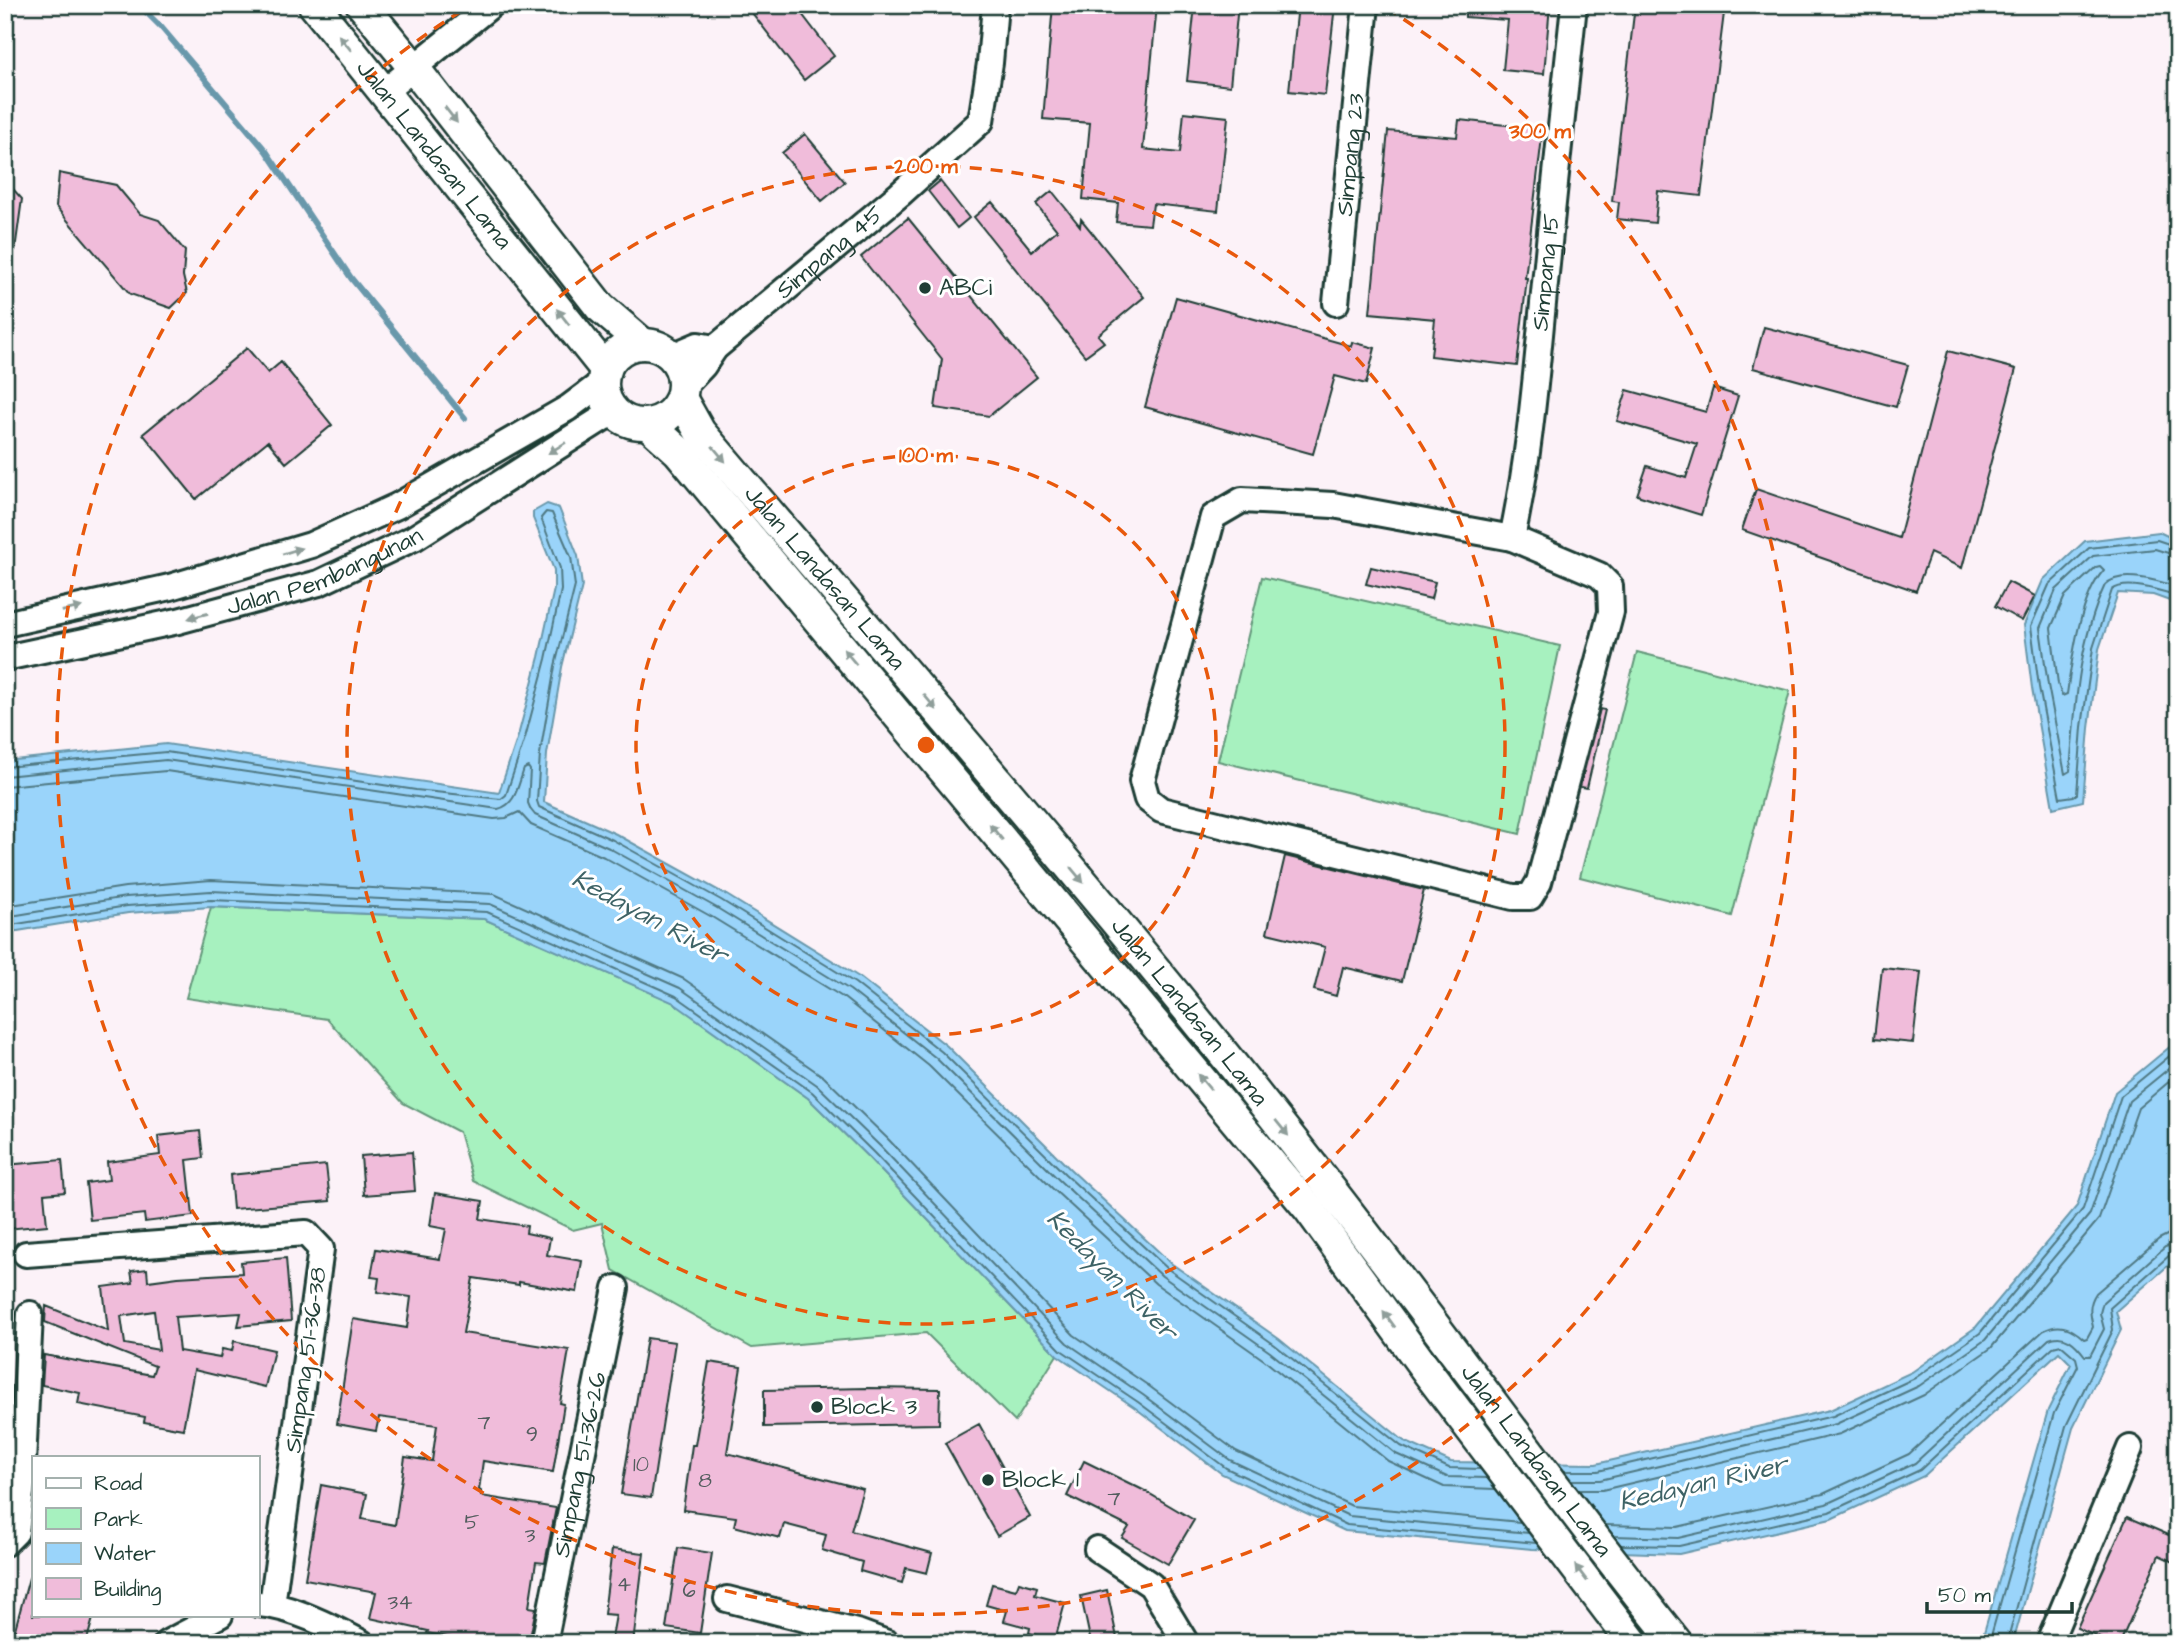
<svg xmlns="http://www.w3.org/2000/svg" width="2183" height="1648" viewBox="0 0 2183 1648" font-family="'Architects Daughter',sans-serif">
	<rect width="100%" height="100%" fill="#fcf2f8"/>
	<filter id="ink" filterUnits="userSpaceOnUse"><feTurbulence type="fractalNoise" baseFrequency=".0143" numOctaves="2"/><feDisplacementMap in="SourceGraphic" scale="14" xChannelSelector="R" yChannelSelector="G"/><feConvolveMatrix kernelMatrix="1 2 1 2 8 2 1 2 1" color-interpolation-filters="sRGB"/></filter>
	<g filter="url(#ink)">
		<path fill="#a7f1bf" stroke="#63977a" stroke-width="2" d="M1262 577 1560 646 1520 834 1218 761Z
			M1637 652 1790 691 1732 916 1580 877Z
			M211 907 484 919 673 1002 808 1098 869 1158 1057 1355 1015 1422 926 1333 752 1348 613 1270 602 1223 573 1230 473 1181 459 1132 403 1103 327 1019 186 998Z"/>
		<path fill="#9ad4fa" stroke="#6998ab" stroke-width="2" d="M547 504 559 508 578 556 582 586 562 667 547 754 544 802 616 834 725 894 859 977 947 1046 1070 1169 1172 1264 1279 1339 1404 1441 1451 1462 1596 1464 1830 1410 1912 1372 1976 1327 2077 1206 2115 1092 2178 1040V1257L2116 1311 2121 1330 2073 1428 2013 1643H1981L2048 1410 2071 1364 2059 1352 1924 1476 1831 1519 1679 1554 1532 1549 1345 1531 1222 1474 1134 1407 1057 1355 869 1158 808 1098 672 1002 484 919 211 907 128 913 5 933V761L166 744 499 793 518 736 539 657 554 589V570L533 518V512Z
			M2159 532 2178 541V604L2153 595 2118 593 2099 649 2089 728 2083 801 2053 808 2032 688 2024 625 2043 580 2085 541Z"/>
		<g fill="none" stroke-linecap="round" stroke-linejoin="round">
			<path stroke="#507983" stroke-width="2" d="M2178 547 2157 540 2089 548 2049 585 2031 626 2039 687 2060 798 2074 796 2077 794 2082 727 2093 648 2112 590C2126 579 2162 591 2178 596
				M2178 556 2155 549 2093 556 2056 590 2040 628 2048 685 2065 774 2070 771C2075 709 2078 643 2105 585 2120 569 2159 581 2178 587
				M2100 566 2104 570C2080 596 2072 659 2067 694L2062 696 2058 684 2051 628 2065 596 2096 567Z
				M5 767 166 752 416 790 501 799 506 795 525 738 546 659 561 590 560 568 541 518 546 512 552 513 571 557 575 586 555 666 540 754 537 801 539 807 613 840 721 900 855 983 942 1052 1065 1174 1168 1269 1275 1345 1401 1446 1449 1468 1480 1469
				M5 776 166 760 498 809C516 805 518 785 524 769L528 767 530 770 528 803 531 810 535 815 609 848 717 908 850 990 936 1058 1059 1180 1162 1276 1270 1352 1396 1454 1447 1477 1487 1478
				M5 786 166 771 494 819 506 818 519 812 531 825 604 857 712 917 844 998 929 1066 1052 1188 1156 1284 1264 1360 1388 1461 1444 1487 1495 1489
				M5 906 125 887 211 880 494 894 684 979 824 1077 888 1139 1074 1335 1149 1386 1236 1451 1352 1506 1520 1522
				M5 917 126 897 211 891 490 904 680 988 817 1085 881 1147 1067 1343 1143 1395 1230 1460 1349 1516 1529 1533
				M5 926 127 906 211 900 487 912 676 996 812 1092 874 1153 1061 1350 1138 1402 1226 1468 1347 1525 1536 1543
				M1564 1471H1598L1833 1416 1915 1378 1980 1333 2083 1209 2121 1096 2178 1049
				M1571 1480H1600L1836 1424 1919 1386 1985 1340 2090 1214 2129 1101 2178 1061
				M1579 1490H1602L1840 1434 1924 1395 1991 1348 2099 1219 2138 1108 2178 1074
				M1606 1525 1677 1527 1823 1494 1909 1454 2043 1331C2059 1322 2071 1327 2084 1339L2087 1338 2093 1327C2090 1314 2088 1305 2096 1293L2159 1239 2169 1234 2178 1233
				M1614 1536 1678 1538 1826 1504 1915 1463 2049 1339C2065 1332 2076 1344 2085 1356H2090L2104 1329 2100 1313 2103 1302 2165 1247 2178 1244
				M1621 1545 1679 1546 1829 1512 1920 1470 2053 1347 2061 1345 2076 1358 2078 1366 2054 1413 1989 1643
				M2007 1643 2066 1426 2113 1330 2110 1308 2171 1254 2178 1253"/>
			<path stroke="#6998ab" stroke-width="6" d="M139 5 161 27 266 151 351 278 465 418"/>
		</g>
		<path fill="#f0bcda" stroke="#1f3d34" stroke-width="2" fill-rule="evenodd" d="M746 5H795L834 56 804 80Z
			M1053 5H1157L1143 149 1180 153 1184 112 1228 117 1218 211 1153 204 1150 225 1116 222 1118 203 1083 199 1090 123 1043 119Z
			M1195 5H1238L1230 86 1187 81Z
			M1298 5H1335L1325 95 1289 91Z
			M1465 5H1550L1544 74 1503 70 1508 20 1465 17Z
			M1635 5H1725L1701 196 1658 191 1655 223 1617 219 1619 202 1612 201Z
			M1459 120 1543 129 1525 278H1527L1517 366 1431 356 1435 319 1370 313 1388 131 1457 137Z
			M805 134 845 182 822 201 782 153Z
			M59 173 116 185 140 214 159 220 185 251 183 276 187 293 171 308 130 294 56 207Z
			M5 180 22 199 15 250H5Z
			M940 181 969 218 957 228 928 191Z
			M1052 191 1080 226 1081 219 1144 297 1098 335 1104 342 1085 356 974 217 992 202 1032 251 1057 230 1036 204Z
			M908 218 1037 377 989 416 935 408 942 359 861 257Z
			M1176 297 1351 346 1352 342 1375 348 1366 384 1335 376 1313 454 1145 407Z
			M1764 327 1908 365 1896 407 1753 368Z
			M247 348 268 373 281 362 332 425 286 463 268 441 196 499 143 434Z
			M1948 351 2016 369 1962 568 1930 553 1916 591 1742 530 1756 489 1899 538Z
			M1713 388 1738 396 1701 515 1637 495 1647 466 1686 478 1697 444 1617 421 1627 390 1706 412Z
			M1371 567 1435 582 1431 599 1366 584Z
			M2008 582 2035 596 2022 621 1995 606Z
			M1600 709 1605 710 1587 788 1580 787Z
			M1285 856 1424 890 1402 981 1343 967 1336 996 1314 990 1325 947 1267 933Z
			M1882 968 1921 972 1913 1043 1874 1039Z
			M200 1131 203 1158 187 1160 193 1216 145 1222 144 1214 90 1220 86 1183 109 1180 107 1162 160 1155 158 1136Z
			M412 1152 415 1191 364 1195 361 1156Z
			M62 1160 65 1192 44 1194 47 1225 7 1229 5 1165Z
			M326 1165 330 1201 233 1209 230 1175Z
			M435 1193 483 1201 480 1219 527 1226 526 1233 550 1238 547 1255 582 1261 577 1292 519 1282V1285L473 1278 463 1333 569 1350 560 1403 564 1404 553 1472 483 1461 479 1490 481 1491V1496L556 1508 545 1563 536 1562 529 1607 536 1608 529 1643H478L427 1633 428 1631 370 1618 376 1592 305 1579 321 1485 367 1494 362 1519 395 1525 405 1457 432 1461 437 1425 379 1417 376 1431 337 1424 353 1319 407 1328 411 1297 377 1292 379 1278 371 1277 376 1249 440 1259 446 1229 430 1226Z
			M286 1258 291 1321 238 1326 241 1313 175 1317 179 1351 220 1358 222 1349 232 1351 234 1341 274 1350 265 1387 194 1370 183 1429 144 1422 145 1417 78 1404 80 1393 42 1385 44 1355 152 1375 155 1366 45 1322 46 1306 108 1331 103 1287 133 1283 131 1271 147 1269 148 1281 178 1277 242 1273 241 1262ZM154 1311 159 1350 125 1344 121 1316Z
			M647 1338 675 1342 651 1498 621 1494Z
			M709 1362 741 1367 727 1453 863 1489 851 1531 932 1553 927 1573 906 1568 902 1583 860 1571 862 1562 822 1550 826 1535 784 1524 780 1538 734 1526 736 1517 683 1510 692 1445H695Z
			M869 1388 940 1389 939 1424 764 1427V1390Z
			M979 1424 1030 1517 997 1536 945 1443Z
			M1084 1461 1143 1490 1194 1520 1168 1564 1122 1538 1129 1527 1067 1496Z
			M2127 1517 2178 1539V1564L2159 1555 2120 1643H2111L2077 1628Z
			M678 1548 712 1553 700 1633 666 1628Z
			M612 1549 644 1553 633 1643H611L616 1615 604 1614Z
			M29 1578 33 1579V1615H94L86 1643H23L12 1640Z
			M1019 1582 1037 1587 1035 1595 1065 1603 1055 1640 1029 1633 1030 1628 1004 1621 1007 1611 986 1605 992 1584 1016 1590Z
			M1107 1590 1117 1638 1091 1643 1081 1596Z"/>
		<g fill="none" stroke-linecap="round" stroke-linejoin="round">
			<g stroke="#1f3d34" stroke-width="30">
				<g id="minor">
					<path d="M385 91 491 5"/>
					<path id="s1" d="M1336 303 1366 5"/>
					<path d="M672 356 698 345 715 348"/>
					<path id="s2" d="M683 387 703 366 715 348 900 194 981 121 990 63 995 5"/>
					<path d="M1242 500 1333 505 1512 538 1599 575 1610 586 1611 612 1539 882 1530 897H1513L1161 810 1147 799 1142 781 1213 517Z"/>
					<path id="s3" d="M1512 538C1532 445 1537 358 1547 264 1555 178 1565 92 1574 5"/>
					<path d="M5 624 170 587 311 545 397 506 568 408 604 381"/>
					<path id="s4" d="M5 658 178 621 319 583 414 538 614 411"/>
					<path d="M26 1254 306 1233 321 1249 272 1605"/>
					<path d="M5 1543 16 1532 22 1485 30 1314"/>
					<path d="M1097 1549 1151 1585 1186 1643"/>
					<path d="M727 1599 860 1633 887 1643"/>
					<path d="M258 1604C291 1606 332 1627 362 1643"/>
					<path d="M167 1643 220 1615"/>
					<path id="s5" d="M544 1643 616 1288"/>
					<path d="M2049 1643 2130 1448"/>
				</g>
			</g>
			<g stroke="#1f3d34" stroke-width="35">
				<g id="major">
					<path id="s6" d="M314 5 606 370"/>
					<path d="M362 5 414 68 600 307 643 344"/>
					<circle cx="643" cy="384" r="40"/>
					<path id="s7" d="M681 398 700 432C914 684 1133 933 1335 1195 1450 1343 1559 1497 1677 1643"/>
					<path d="M648 424 678 451 1309 1209 1429 1374 1633 1643"/>
				</g>
			</g>
			<use href="#minor" stroke="#fff" stroke-width="24"/>
			<use href="#major" stroke="#fff" stroke-width="30"/>
		</g>
		<defs><path id="oneway-solid" d="M-6-.8H1V-3.2L6.5 0L1 3.2V.8H-6Z" transform="scale(1.75)"/></defs>
		<g fill="#8f9e9a">
			<use href="#oneway-solid" transform="translate(345 43) rotate(-129)"/>
			<use href="#oneway-solid" transform="translate(451 115) rotate(52)"/>
			<use href="#oneway-solid" transform="translate(563 317) rotate(-128)"/>
			<use href="#oneway-solid" transform="translate(557 448) rotate(148)"/>
			<use href="#oneway-solid" transform="translate(719 454) rotate(50)"/>
			<use href="#oneway-solid" transform="translate(292 551) rotate(-17)"/>
			<use href="#oneway-solid" transform="translate(72 609) rotate(-13)"/>
			<use href="#oneway-solid" transform="translate(198 616) rotate(165)"/>
			<use href="#oneway-solid" transform="translate(850 657) rotate(-130)"/>
			<use href="#oneway-solid" transform="translate(930 702) rotate(50)"/>
			<use href="#oneway-solid" transform="translate(996 832) rotate(-130)"/>
			<use href="#oneway-solid" transform="translate(1077 875) rotate(50)"/>
			<use href="#oneway-solid" transform="translate(1204 1082) rotate(-130)"/>
			<use href="#oneway-solid" transform="translate(1282 1128) rotate(51)"/>
			<use href="#oneway-solid" transform="translate(1389 1319) rotate(-126)"/>
			<use href="#oneway-solid" transform="translate(1581 1573) rotate(-127)"/>
		</g>
	</g>
	<g fill="none" stroke="#e8590c" stroke-width="3.5" stroke-dasharray="12 9">
		<circle cx="926" cy="745" r="290"/>
		<circle cx="926" cy="745" r="579"/>
		<path d="M1386 8A869 869 0 1 1 466 8"/>
	</g>
	<g fill="#1f3d34" stroke="#fff" stroke-width="2.5">
		<circle cx="925" cy="288" r="7"/>
		<circle cx="817" cy="1407" r="7"/>
		<circle cx="988" cy="1480" r="7"/>
	</g>
	<g text-anchor="middle" dominant-baseline="central" stroke-width="6" stroke-linejoin="round" paint-order="stroke">
		<g font-size="21" fill="#535d5e">
			<text x="484" y="1422">7</text>
			<text x="532" y="1434">9</text>
			<text x="641" y="1464">10</text>
			<text x="705" y="1480">8</text>
			<text x="1114" y="1498">7</text>
			<text x="472" y="1522">5</text>
			<text x="530" y="1535">3</text>
			<text x="624" y="1584">4</text>
			<text x="689" y="1590">6</text>
			<text x="400" y="1602">34</text>
		</g>
		<g font-size="24" fill="#1f3d34" stroke="#fff">
			<text stroke="none"><textPath href="#s1" startOffset="149">Simpang 23</textPath></text>
			<text stroke="none"><textPath href="#s6" startOffset="192">Jalan Landasan Lama</textPath></text>
			<text stroke="none"><textPath href="#s2" startOffset="200">Simpang 45</textPath></text>
			<text stroke="none"><textPath href="#s3" startOffset="268">Simpang 15</textPath></text>
			<text stroke="none"><textPath href="#s4" startOffset="332">Jalan Pembangunan</textPath></text>
			<text stroke="none"><textPath href="#s7" startOffset="231">Jalan Landasan Lama</textPath></text>
			<text stroke="none"><textPath href="#s7" startOffset="798">Jalan Landasan Lama</textPath></text>
			<text transform="translate(306 1360) rotate(-82)">Simpang 51-36-38</text>
			<text stroke="none"><textPath href="#s7" startOffset="1365">Jalan Landasan Lama</textPath></text>
			<text stroke="none"><textPath href="#s5" startOffset="182">Simpang 51-36-26</textPath></text>
		</g>
		<g font-size="24" fill="#1f3d34" stroke="#fff" text-anchor="start">
			<text x="939" y="288">ABCi</text>
			<text x="831" y="1407">Block 3</text>
			<text x="1002" y="1480">Block 1</text>
		</g>
		<g font-size="26" font-style="italic" fill="#3e6366" stroke="#fff">
			<text transform="translate(650 917) rotate(28)">Kedayan River</text>
			<text transform="translate(1112 1275) rotate(45)">Kedayan River</text>
			<text transform="translate(1703 1483) rotate(-13)">Kedayan River</text>
		</g>
	</g>
	<circle cx="926" cy="745" r="10" fill="#e8590c" stroke="#fff" stroke-width="3.5"/>
	<g font-size="21" text-anchor="middle" font-weight="bold" fill="#e8590c" stroke="#fff" stroke-width="6" stroke-linejoin="round" paint-order="stroke">
		<text x="1540" y="138">300 m</text>
		<text x="926" y="173">200 m</text>
		<text x="926" y="462">100 m</text>
	</g>
	<rect width="2183" height="1648" fill="none" stroke="#fff" stroke-width="28"/>
	<rect x="14" y="14" width="2155" height="1620" fill="none" stroke="#1f3d34" stroke-width="2.5" filter="url(#ink)"/>
	<rect x="32" y="1456" width="228" height="161" fill="#ffffff" stroke="#a5b1ae" stroke-width="2"/>
	<rect x="46" y="1478" width="35" height="10" fill="#ffffff" stroke="#a5b1ae" stroke-width="2"/>
	<text x="94" y="1490" font-size="21" fill="#1f3d34">Road</text>
	<rect x="46" y="1508" width="35" height="21" fill="#a7f1bf" stroke="#a5b1ae" stroke-width="2"/>
	<text x="94" y="1526" font-size="21" fill="#1f3d34">Park</text>
	<rect x="46" y="1543" width="35" height="21" fill="#9ad4fa" stroke="#a5b1ae" stroke-width="2"/>
	<text x="94" y="1560" font-size="21" fill="#1f3d34">Water</text>
	<rect x="46" y="1578" width="35" height="21" fill="#f0bcda" stroke="#a5b1ae" stroke-width="2"/>
	<text x="94" y="1596" font-size="21" fill="#1f3d34">Building</text>
	<path d="M1927 1602v10h145v-10" fill="none" stroke="#1f3d34" stroke-width="3.5"/>
	<text x="1938" y="1602" font-size="21" fill="#1f3d34" stroke="#ffffff" stroke-width="5" paint-order="stroke">50 m</text>
</svg>
